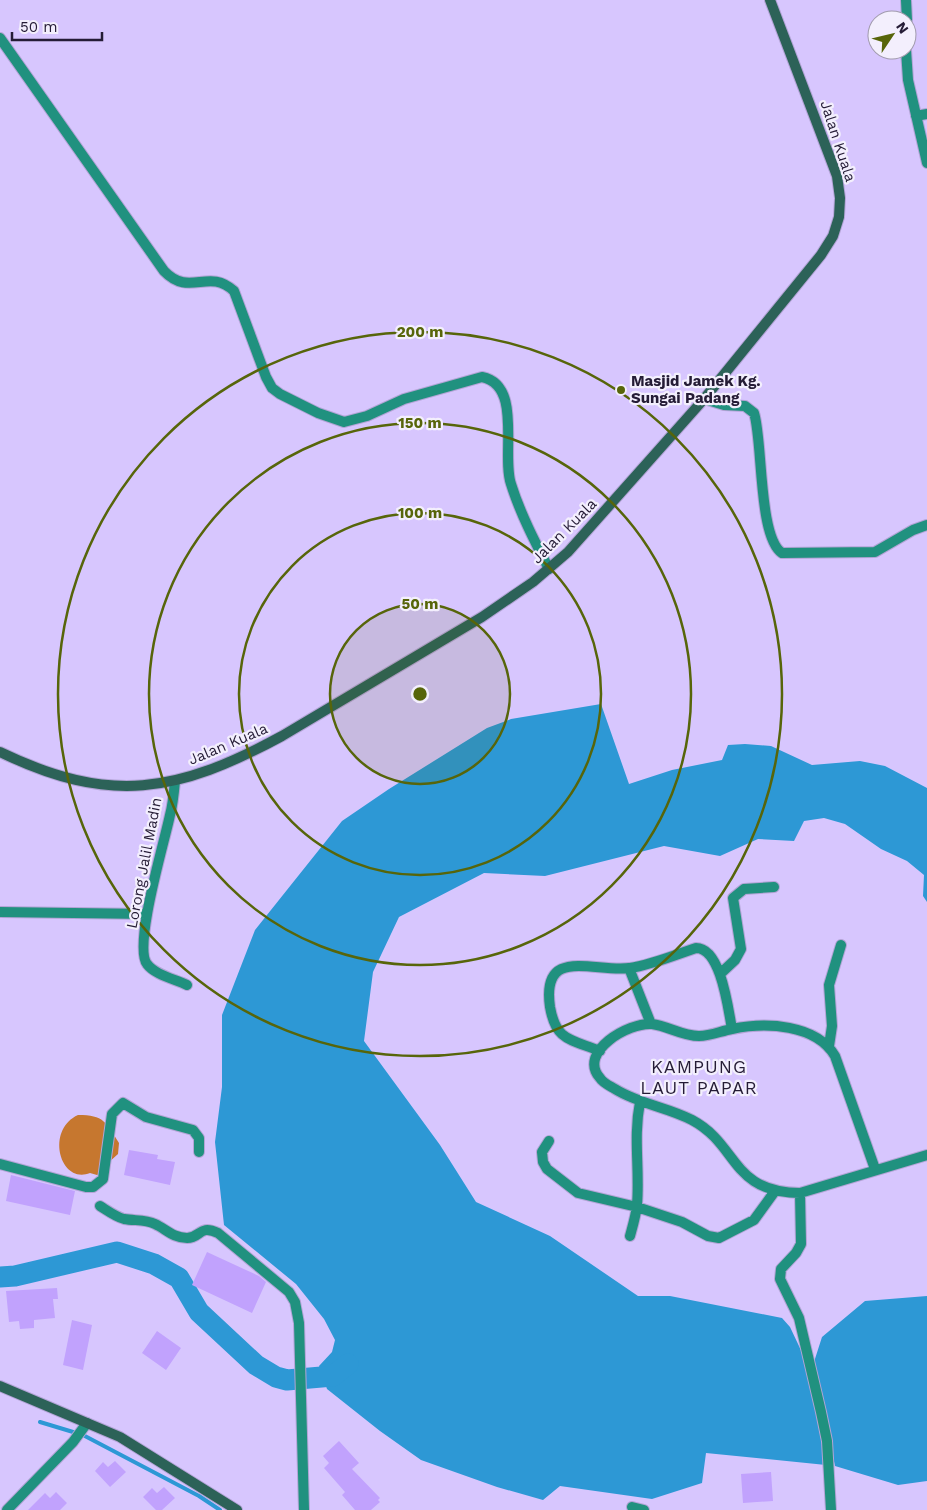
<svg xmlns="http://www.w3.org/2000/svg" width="927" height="1510" viewBox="0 0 927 1510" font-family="'Work Sans',sans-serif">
	<rect width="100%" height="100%" fill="#d7c6fe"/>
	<path fill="#c6772f" d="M78 1115C104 1115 106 1122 119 1143L118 1154 108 1163 110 1166 105 1172 97 1175 90 1173C60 1185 45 1130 78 1115Z"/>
	<path fill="#2d98d5" d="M601 704 629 784 672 770 722 760 728 745 745 744 771 746 812 765 860 761 885 766 927 788V902L923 896 924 875 907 861 881 849 845 824 824 818 804 821 794 841 758 839 720 856 664 846 545 876 484 873 399 917 373 972 364 1041 440 1145 476 1202 550 1236 638 1296H670L782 1318 790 1327 807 1363 814 1362 822 1337 865 1301 927 1296V1481L898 1485 835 1466 818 1387H811L826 1465 706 1453 702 1483 652 1499 560 1486 543 1500 497 1487 421 1460 380 1431 327 1389 319 1366 332 1352 335 1340 324 1319 296 1284 224 1225 215 1142 222 1087V1015L255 930 342 821 389 789 487 728 511 719Z"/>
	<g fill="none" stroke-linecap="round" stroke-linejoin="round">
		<path stroke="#2d98d5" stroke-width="4" d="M40 1422 83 1435 199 1496 220 1510"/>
		<path stroke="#2d98d5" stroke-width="21" d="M0 1277 15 1276 117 1252 154 1264 179 1278 199 1312 256 1365 276 1377 287 1380 333 1376 348 1364"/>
	</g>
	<path fill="#c1a2fd" d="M129 1150 158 1155 157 1159 175 1162 170 1185 124 1175Z
		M11 1175 75 1191 70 1215 6 1201Z
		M207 1252 259 1276 266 1282 252 1313 192 1285Z
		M57 1288 58 1299H53L55 1318 34 1320V1328L20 1329 19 1321 9 1322 6 1291Z
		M72 1320 92 1325 83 1370 63 1365Z
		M157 1331 181 1348 166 1370 142 1353Z
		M339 1441 359 1463 352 1469 380 1498 378 1500 380 1502 371 1510H355L342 1495 345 1492 324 1468 329 1463 323 1456Z
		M115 1461 126 1472 110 1487 95 1471 103 1462 108 1467Z
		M771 1472 773 1501 743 1503 741 1474Z
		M164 1487 175 1498 162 1510H156L143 1497 152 1488 157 1493Z
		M56 1492 67 1503 60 1510H28L45 1493 50 1498Z"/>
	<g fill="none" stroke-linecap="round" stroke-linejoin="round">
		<g stroke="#b3a4d6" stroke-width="12">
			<path id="minor" d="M906 0 907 20
				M0 38 164 271C190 298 208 267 234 291L266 377 272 388 280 394 318 413 344 422 367 416 404 399 482 377C523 385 501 455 511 484 520 513 535 542 549 569
				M906 50 908 80 927 163
				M916 116 927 114
				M704 399 724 405 745 406 754 413C763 440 758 537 782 553L875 552 913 530 927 525
				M175 781C174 792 173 804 170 815 165 840 133 946 147 964 155 975 175 979 187 985
				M0 912 147 914
				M629 968 651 1024
				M720 974 735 960 741 949 733 898 744 889 774 887
				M829 1046 832 1026 829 985 841 945
				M600 1051C570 1039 556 1041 550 1007 541 945 595 973 630 968 651 965 675 955 696 948 721 948 728 1008 732 1029
				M549 1141 542 1152 543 1162 547 1169 578 1193 637 1207 682 1222 708 1236 719 1238 754 1220 775 1191
				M0 1164 86 1187H93L103 1179 112 1114 123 1103 146 1117 193 1130 199 1138V1152
				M875 1169 835 1056C816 1024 766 1022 732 1029 721 1031 711 1036 699 1036 682 1036 668 1026 652 1024 629 1022 577 1052 600 1078 603 1083 610 1086 615 1089 639 1104 667 1107 692 1120 739 1145 730 1192 800 1193L927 1155
				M800 1193 801 1244 796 1253 781 1269 780 1279 799 1318 821 1412 827 1441 831 1510
				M100 1206C108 1211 116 1217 124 1219 135 1221 145 1219 155 1224 166 1229 173 1238 187 1238 201 1238 199 1224 218 1233L289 1292 295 1302 299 1323 304 1510
				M630 1236C633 1225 636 1215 637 1205 640 1169 633 1138 640 1102
				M632 1507 644 1510
				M7 1510 73 1442 87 1423"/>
		</g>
		<g stroke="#b3a4d6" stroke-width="12">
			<path id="secondary" d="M0 752C110 805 177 793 282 736L482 617 533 582 568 552 704 399 821 255 833 236 839 217 840 198 837 176 770 0
				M0 1386 120 1437 237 1510"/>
		</g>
		<use href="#minor" stroke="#20917f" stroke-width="10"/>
		<use href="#secondary" stroke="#2c6258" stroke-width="10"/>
	</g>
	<circle cx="420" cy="694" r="90" fill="#57650a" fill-opacity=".12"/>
	<g fill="none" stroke="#57650a" stroke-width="2.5">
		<circle cx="420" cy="694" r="90"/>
		<circle cx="420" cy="694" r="181"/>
		<circle cx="420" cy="694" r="271"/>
		<circle cx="420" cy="694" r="362"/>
	</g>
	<circle fill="#57650a" stroke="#f3effd" stroke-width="2" cx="621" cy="390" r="5"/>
	<g text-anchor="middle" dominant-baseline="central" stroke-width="4.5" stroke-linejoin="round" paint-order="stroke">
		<g font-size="15" fill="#251c36" stroke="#f3effd">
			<text transform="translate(838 141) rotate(72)">Jalan Kuala</text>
			<text transform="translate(564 531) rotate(-45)">Jalan Kuala</text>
			<text transform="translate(228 744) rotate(-23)">Jalan Kuala</text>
			<text transform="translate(144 863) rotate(-79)">Lorong Jalil Madin</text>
		</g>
		<g font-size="15" font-weight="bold" fill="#251c36" stroke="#f3effd" text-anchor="start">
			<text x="631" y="381">Masjid Jamek Kg.<tspan x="631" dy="17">Sungai Padang</tspan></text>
		</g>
		<g font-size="18" letter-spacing="1" fill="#251c36" stroke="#f3effd">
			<text x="699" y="1066">KAMPUNG<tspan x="699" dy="21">LAUT PAPAR</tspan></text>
		</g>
	</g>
	<circle cx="420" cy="694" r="8" fill="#57650a" stroke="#f3effd" stroke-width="2.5"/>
	<g font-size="15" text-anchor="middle" font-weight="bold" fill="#57650a" stroke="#f3effd" stroke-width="4.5" stroke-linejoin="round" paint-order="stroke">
		<text x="420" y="337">200 m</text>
		<text x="420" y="428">150 m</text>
		<text x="420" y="518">100 m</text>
		<text x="420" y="609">50 m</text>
	</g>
	<g transform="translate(892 35) rotate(55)"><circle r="24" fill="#f3effd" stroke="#a19bad"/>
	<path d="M0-4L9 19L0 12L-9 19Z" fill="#57650a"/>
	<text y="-8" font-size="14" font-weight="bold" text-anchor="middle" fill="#251c36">N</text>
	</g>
	<path d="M12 32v8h90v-8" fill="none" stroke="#251c36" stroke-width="2.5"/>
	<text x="20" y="32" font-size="15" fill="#251c36" stroke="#f3effd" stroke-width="4" paint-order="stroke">50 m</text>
</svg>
